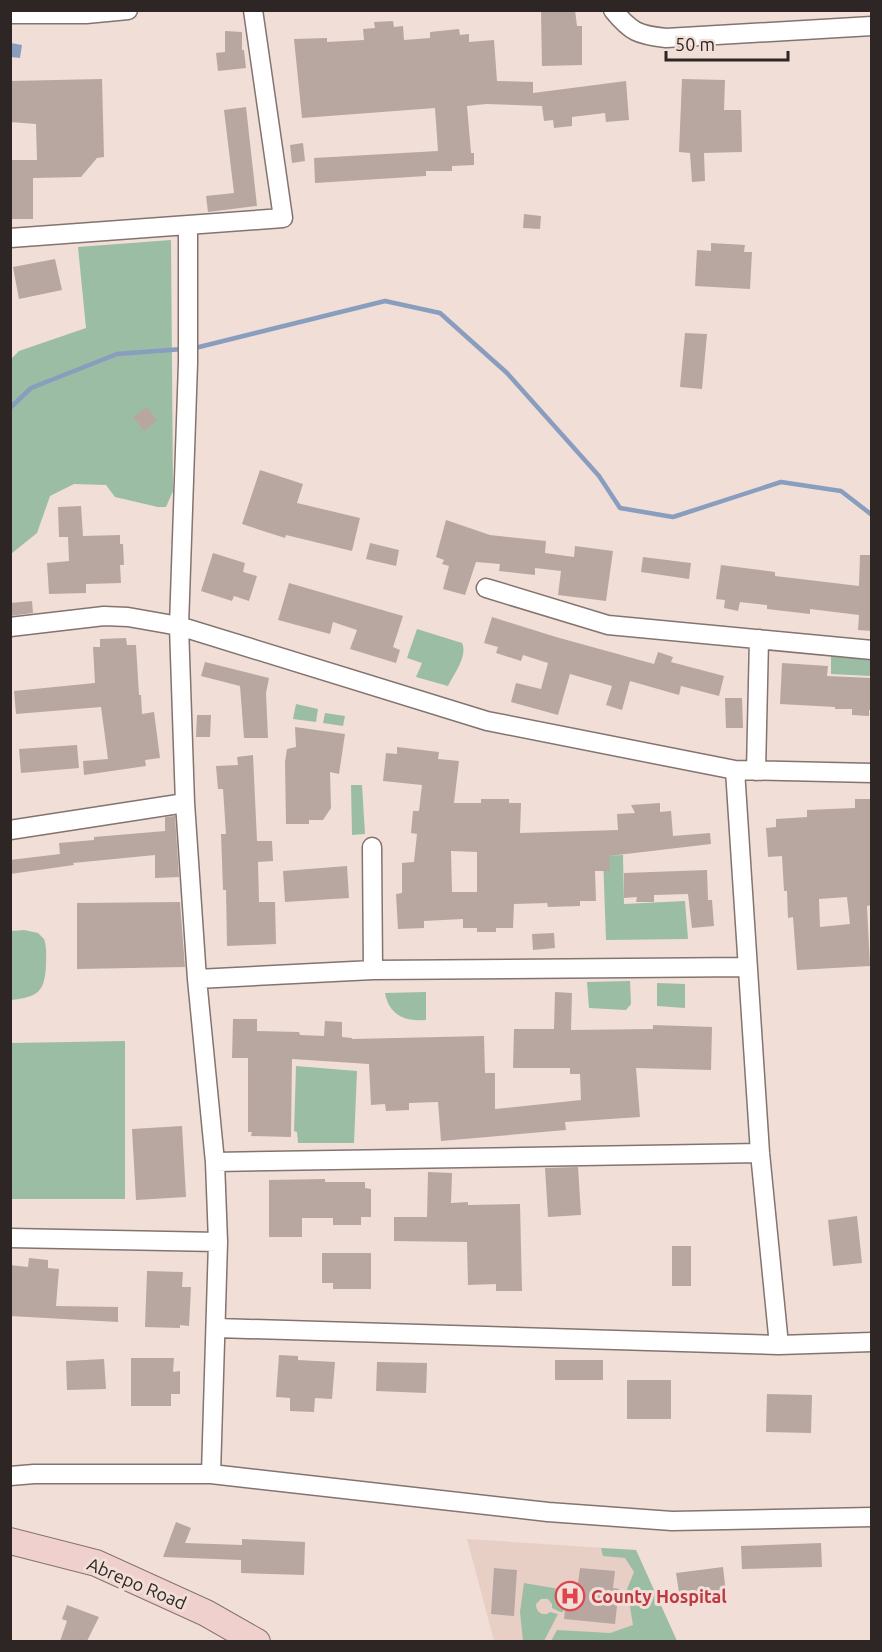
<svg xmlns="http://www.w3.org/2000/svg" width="882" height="1652" viewBox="0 0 882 1652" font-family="Ubuntu,sans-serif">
	<rect width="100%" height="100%" fill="#f0ded7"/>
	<path fill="#e7cfc5" d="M467 1539 636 1550 677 1641H494Z"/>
	<path fill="#9bbda4" d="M171 240 173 491 166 507H158L115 497 106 485 74 484 50 496 37 533 11 554V359L19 351 86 328 78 247Z
		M417 629 462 643C468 656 454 674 448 686L416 677 422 663 407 658Z
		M831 650 871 655V676L831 674Z
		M296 704 318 709 316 722 293 719Z
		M325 713 345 716 343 726 323 723Z
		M351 785H362L365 834 352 835Z
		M623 855 624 904 685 901 688 939 606 940 603 856Z
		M24 930 38 933 44 939C47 947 46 956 46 964 45 992 38 997 11 1000V931Z
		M630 981 631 1004 626 1010 589 1008 587 982Z
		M657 983 685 984V1008L657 1006Z
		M426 992V1020C405 1022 389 1015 385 993Z
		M125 1041V1199H11V1043Z
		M296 1066 357 1071 354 1143H298L297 1132 294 1131Z
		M601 1548 636 1550 677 1641H551L557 1630 610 1633 633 1625 627 1589 634 1572 625 1558 603 1556Z
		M524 1583 565 1590 563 1612H560L552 1608V1604L548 1599H541L536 1604C536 1611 540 1615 547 1614L550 1612 558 1614 544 1641H523L520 1612Z"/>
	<path fill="#899dbe" d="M11 43 22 45 20 58 11 57Z"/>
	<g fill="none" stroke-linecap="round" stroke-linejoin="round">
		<path stroke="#899dbe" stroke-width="4.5" d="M191 349 385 301 440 313 507 373 599 476 620 508 673 517 781 482 841 491 872 515
			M10 408 31 388 117 354 183 349"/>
	</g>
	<path fill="#b8a7a1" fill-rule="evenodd" d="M541 10H575L577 26H582V65L542 66Z
		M393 21 394 27 403 26 404 40 430 38V32L459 29 460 35 469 34V42L494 40 497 81 533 82V93L626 81 629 120 606 122 605 113 572 117V126L554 128 553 120 544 121 542 106 486 104 467 106 471 153H474V165L452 166V171H426V176L315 183 314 158 438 151 435 108 302 118 294 39 327 38V42L364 40 363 29 375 28 374 22Z
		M225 31 242 32V50H244L246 68 218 71 216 53 225 52Z
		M102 79 104 157 97 158 81 177 33 178V219H10V160H37L36 124 10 122V81Z
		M682 79 725 80 724 110H741L742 152 704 153 705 181 692 182 690 153 679 152Z
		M246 107 257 206 208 212 206 196 234 193 224 110Z
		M303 143 305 161 292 163 290 145Z
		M524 214 541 216 540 229 523 228Z
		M711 243 745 245 744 252H752L750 289 695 286 697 250 711 251Z
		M55 259 62 290 19 299 13 267Z
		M685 333 707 334 702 389 680 387Z
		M147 407 157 420 144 431 133 417Z
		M260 470 303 484 297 503 360 518 352 551 286 535 285 538 242 524Z
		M81 506 83 536 120 535V544H123L124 565H120L121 583 86 584V593L49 594 47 563 69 561 68 537H59L58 507Z
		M446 520 490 535 546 541 545 553 574 557 575 546 613 551 606 601 558 595 561 571 535 568V575L499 571 500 564 476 562 465 595 443 589 449 566 442 564 444 560 436 557Z
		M370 543 399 550 396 566 366 559Z
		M213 553 245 563 243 572 257 576 249 601 234 596 232 601 201 591Z
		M860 555H872V631L858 630 859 615 810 609V614L767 609V605L740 602 738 611 724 608 725 600 716 599 721 565 775 572V576L859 586Z
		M643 557 691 563 689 579 641 572Z
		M289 583 403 616 393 647 400 650 396 663 350 649 357 630 333 622 330 634 278 620Z
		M32 601 33 613 10 616V603Z
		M492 617 556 637 654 664 658 652 673 657 671 662 724 676 719 696 681 686 679 695 630 681 622 710 606 705 612 686 570 674 558 715 511 702 516 683 541 689 548 663 523 655 521 661 496 653 498 647 484 643Z
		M126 638 127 645H136L139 695H141L142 714 154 712 160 758 145 760 146 766 84 775 83 761 108 759 101 707 16 714 14 691 95 683 93 647H100V639Z
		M205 662 269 678 266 693 268 738H244L240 686 201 676Z
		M782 663 828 666 827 676 872 678V710H869V716L852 715V709H835V707L780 704Z
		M725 698H742L743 728H726Z
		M197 715H211L210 737H196Z
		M295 727 345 734 339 774 330 772 331 808 323 820H309V824H286L285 762 287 749 296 747Z
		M77 745 79 768 21 773 19 749Z
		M397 747 439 752 438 759 459 761 454 803H481V799H509V803H521L520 833 618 830 617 814 635 813 631 805 660 803V812L671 811 673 836 710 833 711 844 609 856 610 871H595L596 901H580V906L548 907 547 903 514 904 513 928H496V932H477V928H463V919L424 921V928L398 929 396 894 402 893V863L414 862 417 834 411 833 413 811H419L422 785 383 781 386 753 397 754ZM451 851 477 852V892H452Z
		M253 755 257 841H272L273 861 258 862 259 902H275L276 944 227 946 226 890H223L221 834H226L223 789H218L216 766 238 765 237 757Z
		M855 799H872V905L867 906 870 966 797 970 793 917 788 918 787 891H784L782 856 768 857 766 828 776 827V819L807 817V810L855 808ZM847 897 850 924 820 927 819 899Z
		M175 816 179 877 155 878V855L73 863 74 865 10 874V860L60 854 59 843 94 840V837L165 831V817Z
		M347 866 349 898 285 902 283 871Z
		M707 870 708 900H712L714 926 692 928 688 894 654 895V902H636L637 897 624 898V873Z
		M180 902 185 967 77 969V903Z
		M554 933 555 948 533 950 532 934Z
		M555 992 572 993 571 1030 653 1029V1025L712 1027 711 1070 636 1068 640 1117 565 1122 566 1130 441 1141 438 1102 409 1103V1110L386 1111 385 1104 371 1105 369 1064 292 1059 291 1137 251 1136 252 1132H248V1058H232L233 1019H257V1031L299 1032 300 1035 324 1036 325 1021 342 1022V1037L352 1038V1039L484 1036 485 1073H495V1109L581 1100 580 1074H570V1068H513L514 1029H554Z
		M182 1126 186 1197 136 1200 132 1129Z
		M578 1167 581 1215 548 1217 545 1168Z
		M428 1172 452 1173 451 1203 468 1202V1205L520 1204 522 1291H496V1284L468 1285 467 1242 394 1241V1217H427Z
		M325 1179V1182H365V1188L371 1189V1217H361V1225H333V1218H302V1237H269V1180Z
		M857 1216 862 1263 833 1266 828 1220Z
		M672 1246H691V1286H672Z
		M322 1253H371V1289H333V1283H322Z
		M29 1258 48 1260V1268L59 1269 56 1306 118 1307V1322L10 1316V1265L28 1267Z
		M147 1271 183 1272 182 1287H191L189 1326 180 1325V1328L145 1327Z
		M279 1355 298 1356V1360L335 1362 332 1399 315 1398 314 1412 290 1411V1398L276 1397Z
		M131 1358H174L173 1372 180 1371V1394H171V1406H131Z
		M104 1359 106 1389 67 1390 66 1361Z
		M555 1360H603V1380H555Z
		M377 1362 427 1363 426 1393 376 1391Z
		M627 1380H671V1419H627Z
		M767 1394 812 1395 811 1433 766 1432Z
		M176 1522 191 1528 185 1543 242 1545V1539L305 1542 304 1575 241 1573V1560L163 1557Z
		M821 1543 822 1567 742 1569 741 1546Z
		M723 1567 726 1593 680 1599 676 1573Z
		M494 1568 517 1570 514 1616 491 1614Z
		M580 1568 615 1571 613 1588 619 1589 615 1624 564 1619 567 1590 577 1591Z
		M67 1605 99 1617 87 1641H60L67 1621 62 1619Z"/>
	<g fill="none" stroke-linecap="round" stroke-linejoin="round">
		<g stroke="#83746e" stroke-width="21">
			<path id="minor" d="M613 10C631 32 638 35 666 38L872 26
				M10 14H86L128 10
				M188 225V363L179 626 185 803 197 979 215 1162 218 1242 211 1474
				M10 238 283 218 253 10
				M486 588 608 625 872 650
				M10 627 104 616 128 617 179 626 487 721 735 770 872 773
				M735 770 760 1153 779 1345
				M756 771 759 639
				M10 830 185 803
				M372 847 373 970
				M197 979 373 970 747 967
				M215 1162 760 1153
				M10 1238 218 1242
				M217 1328 779 1345 872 1342
				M10 1476 34 1474H211L548 1512 672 1521 872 1517"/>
		</g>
		<g stroke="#83746e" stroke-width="28">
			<path id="secondary" d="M10 1541 96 1563 206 1613 257 1642"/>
		</g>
		<use href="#minor" stroke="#fff" stroke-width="18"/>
		<use href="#secondary" stroke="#f0d0cc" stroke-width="26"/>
	</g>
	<defs>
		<g id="hospital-ring" transform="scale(1.5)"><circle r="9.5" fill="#f0ded7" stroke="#e0444e" stroke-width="1.5"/><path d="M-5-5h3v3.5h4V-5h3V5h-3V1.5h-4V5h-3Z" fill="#e0444e"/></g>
	</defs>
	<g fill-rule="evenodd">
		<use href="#hospital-ring" x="570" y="1596"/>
	</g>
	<g text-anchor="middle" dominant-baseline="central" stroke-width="6" stroke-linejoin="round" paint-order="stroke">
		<g font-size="18" fill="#2d2624" stroke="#f0ded7">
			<text transform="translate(137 1583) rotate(23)">Abrepo Road</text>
		</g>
		<g font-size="18" font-weight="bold" fill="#be3a42" stroke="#f0ded7" text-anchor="start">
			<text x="591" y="1596">County Hospital</text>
		</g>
	</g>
	<rect width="882" height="1652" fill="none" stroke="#2d2624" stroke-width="24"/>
	<path d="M666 51v9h122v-9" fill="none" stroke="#2d2624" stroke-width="3"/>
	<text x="675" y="51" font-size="18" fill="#2d2624" stroke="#f0ded7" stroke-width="4.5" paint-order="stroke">50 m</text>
</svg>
